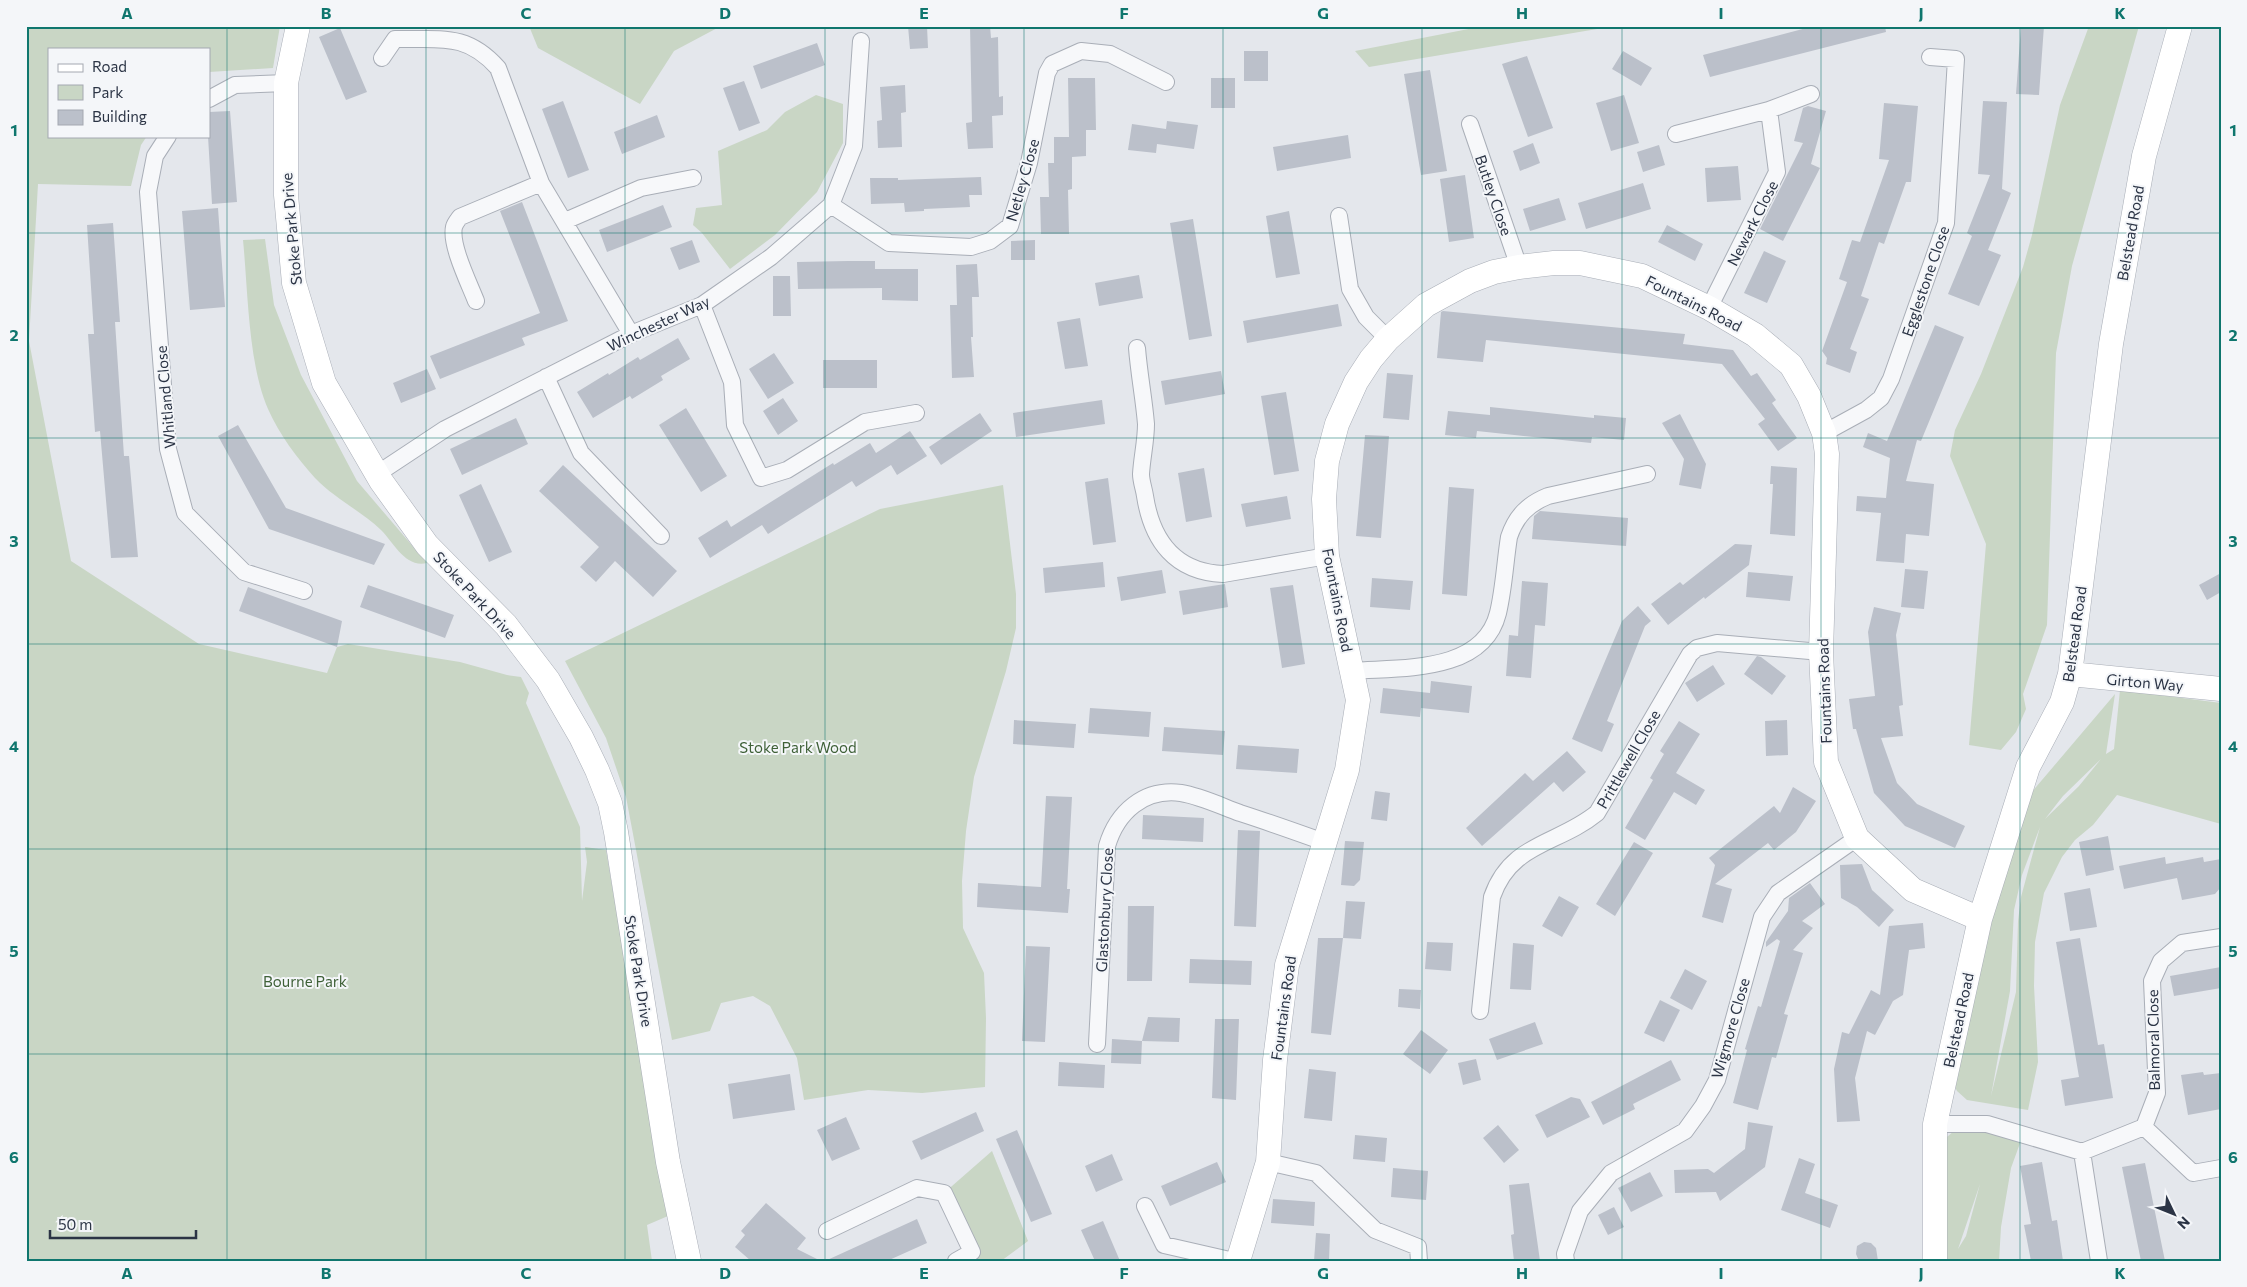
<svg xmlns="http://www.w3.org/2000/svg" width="2247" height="1287" viewBox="0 0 2247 1287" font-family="Commissioner,sans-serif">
	<rect width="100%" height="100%" fill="#e4e7ec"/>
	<path fill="#c9d6c5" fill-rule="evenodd" d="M26 26H280L273 68 209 72V49H49V136H147L141 145 131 186 38 184 29 341 71 561 199 644 327 673 337 647 348 644 460 662 507 675 521 677 529 693 526 703 580 827 582 901 587 862 585 847 606 850 668 1216 647 1225 652 1261H26Z
		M529 26H721L674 51 640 104 538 48Z
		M1484 26H1615L1369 67 1355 51Z
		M2089 26H2139L2072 266 2056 353 2047 625 2023 694 2026 709 2016 732 2001 750 1969 745 1986 544 1950 456 1955 430 1981 374 2023 267 2032 235 2060 105Z
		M816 95 843 104V143L817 192 775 235 730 269 702 233 693 225 696 208 722 205 718 151 767 130 785 112Z
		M265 239 274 305 301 375 357 481 427 563C405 568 394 543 381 530 361 511 334 498 315 478 297 458 279 434 268 409 248 363 248 290 243 240Z
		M1003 485 1016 594V628L1006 671 974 777 966 831 962 881 963 928 984 973 986 1018 985 1087 922 1093 868 1090 804 1100 797 1058 770 1006 753 996 721 1003 710 1031 672 1040 626 797 606 738 565 661 880 509Z
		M2120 690 2221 703V824L2117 795 2093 825 2075 840 2062 857 2044 893 2035 942 2034 986 2038 1062 2028 1110 1967 1100 1957 1091 1947 1071 2003 826 2115 694 2106 754 2114 749ZM2101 759 2079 786 2045 819 2063 796ZM2040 827 2021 897 2018 921 2016 992 1991 1096 2010 991 2014 910 2022 875Z
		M1963 1128 2023 1135 2011 1168 2001 1227 1999 1261H1923L1924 1215 1935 1147 1954 1131ZM1980 1184 1966 1236 1958 1249Z
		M992 1151 1028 1241 1001 1261H974L944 1193Z"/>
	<path fill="#bbc0ca" d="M908 26H927L928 48 910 49Z
		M970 26H990L991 38 998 37 999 97 1003 96V115L992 116 993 148 968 149 966 123 972 122Z
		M1814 26H1885L1886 32 1710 77 1703 55Z
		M2021 26H2044L2039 95 2016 94Z
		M340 28 367 92 346 100 319 37Z
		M817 43 825 65 761 89 753 66Z
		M1244 51H1268V81H1244Z
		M1623 51 1652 68 1641 86 1612 69Z
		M1527 56 1553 128 1528 137 1502 64Z
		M1430 70 1447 171 1421 175 1404 74Z
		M1068 78H1095L1096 130H1086V156L1072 157V189L1068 190 1069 234H1041L1040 197H1049L1048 163H1054V137H1069Z
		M1211 78H1235V108H1211Z
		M744 81 760 123 739 131 723 88Z
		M905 85 906 112 901 113 902 147 878 148 877 121 882 120 880 87Z
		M1624 95 1639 143 1611 151 1596 103Z
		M563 101 589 170 568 178 542 109Z
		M1983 101 2007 102 2002 189 2011 193 1988 250 2001 255 1979 306 1948 294 1972 236 1967 233 1990 175 1978 174Z
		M1884 103 1918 106 1911 182H1906L1884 244 1879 242 1861 296 1869 299 1850 349 1857 352 1850 373 1826 364 1827 358 1822 351 1847 282 1839 279 1852 240 1860 242 1889 160 1879 159Z
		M1808 106 1826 111 1811 164 1820 168 1783 241 1760 229 1803 143 1794 141 1803 108Z
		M230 111 237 202 212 204 208 136 209 112Z
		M657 115 665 137 622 154 614 132Z
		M1167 121 1198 125 1194 149 1157 144 1156 153 1128 150 1132 124 1166 129Z
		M1348 135 1351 158 1277 171 1273 147Z
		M1533 143 1540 163 1520 171 1513 151Z
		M1659 145 1665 165 1643 172 1637 152Z
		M1738 166 1741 200 1707 202 1705 168Z
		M1465 175 1474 238 1449 242 1440 179Z
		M981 177 982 195H969L970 207 924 209V211L905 212 904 203 871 204 870 178H898V180Z
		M1643 183 1651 209 1586 229 1578 203Z
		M1559 198 1566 220 1530 231 1523 209Z
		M522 202 568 321 522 338 525 345 440 379 430 356 540 313 500 211Z
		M663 205 672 227 607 252 599 230Z
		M218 208 225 307 190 310 182 211Z
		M1289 211 1300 274 1276 278 1266 216Z
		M1193 219 1212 336 1189 340 1170 223Z
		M113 223 120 322H115L124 456H129L138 557 111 558 100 431 95 432 88 334H94L87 225Z
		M1667 225 1703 244 1695 261 1658 242Z
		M692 240 700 262 679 270 670 248Z
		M1035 240V260H1011V241Z
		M1764 251 1786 261 1767 303 1744 293Z
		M848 261H875V269H918V301L882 300V288L798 289 797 262Z
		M977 264 979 297H972L973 337H971L974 377 952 378 950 305H957L956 265Z
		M1139 275 1143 298 1099 306 1095 283Z
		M773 276H790L791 316H773Z
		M1338 304 1342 326 1247 343 1243 321Z
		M1443 311 1685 334 1683 344 1733 350 1751 376 1757 373 1776 400 1772 403 1797 438 1778 451 1758 424 1765 419 1722 364 1486 340 1483 362 1437 358 1441 312Z
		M1080 318 1088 366 1065 369 1057 322Z
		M1935 325 1964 337 1921 441 1917 440 1906 481 1934 484 1929 536 1906 534 1904 563 1876 561 1881 513 1856 511 1857 496 1886 498 1890 458 1863 447 1868 433 1887 441Z
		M678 338 690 359 661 376 663 380 632 399 630 396 593 418 577 392 608 373 609 375 638 357 640 360Z
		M774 353 794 383 768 399 749 369Z
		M823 360H877V388H823Z
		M427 369 436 389 401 403 393 383Z
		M1221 371 1225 394 1165 405 1161 381Z
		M1387 373 1413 375 1409 420 1383 418Z
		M1286 392 1299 471 1274 475 1261 396Z
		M783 398 798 421 778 435 763 411Z
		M1102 400 1105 424 1016 437 1013 413Z
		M1490 407 1594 418V415L1626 418 1624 440 1592 437 1591 443 1477 431 1476 438 1445 435 1448 411 1490 415Z
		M686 408 727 476 701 492 659 425Z
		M980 413 992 431 941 465 929 447Z
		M1680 414 1706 464 1701 489 1679 485 1684 459 1662 423Z
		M516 418 528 444 462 475 450 449Z
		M238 425 286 508 385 544 374 565 269 529 218 436Z
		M910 431 927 456 897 475 891 465 856 487 852 481 768 534 762 525 710 558 698 538 727 520 731 527 833 463 834 465 870 443 876 453Z
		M1365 435 1389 436 1381 538 1356 536Z
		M563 465 677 571 653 597 615 561 596 582 580 567 599 547 539 491Z
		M1771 466 1797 468 1795 536 1770 534 1773 484H1770Z
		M1204 468 1212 517 1186 522 1178 473Z
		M1108 478 1116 542 1093 545 1085 482Z
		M481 484 512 552 489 562 459 495Z
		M1449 487 1474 489 1467 596 1442 594Z
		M1287 496 1291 519 1246 527 1241 504Z
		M1540 511 1628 518 1626 546 1532 539 1534 516Z
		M1735 544 1752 545 1749 565 1705 599 1704 597 1668 625 1651 604 1680 582 1683 585Z
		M1103 562 1105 587 1045 593 1043 568Z
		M1905 569 1928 571 1924 609 1901 607Z
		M1162 570 1166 593 1121 601 1117 577Z
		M1748 572 1793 576 1790 601 1746 597Z
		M2221 573V592L2207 600 2199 585Z
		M1372 578 1413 581 1410 610 1370 607Z
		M1522 581 1548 583 1545 626 1535 625 1531 678 1506 676 1509 635 1518 636Z
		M1225 584 1228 607 1183 615 1179 591Z
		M368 585 454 615 445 638 360 607Z
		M1293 585 1305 664 1282 668 1270 588Z
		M248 587 342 621 337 647 239 611Z
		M1638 606 1651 621 1645 626 1607 721 1614 724 1602 752 1572 739 1622 621Z
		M1874 607 1901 613 1896 635 1903 705 1899 706 1903 736 1881 738 1897 783 1917 804 1965 826 1955 848 1905 826 1874 793 1856 729H1853L1849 699 1875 696 1868 632Z
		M1757 656 1761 657 1786 676 1772 695 1744 674Z
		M1713 665 1725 684 1697 702 1685 683Z
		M1431 681 1472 686 1469 713 1421 708 1420 717 1380 713 1383 688 1430 693Z
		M1090 708 1151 712 1149 737 1088 733Z
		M1014 720 1076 724 1074 748 1013 744Z
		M1787 720 1788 755 1766 756 1765 721Z
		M1679 721 1700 734 1676 773 1705 790 1696 805 1674 792 1645 840 1625 828 1653 780 1650 778 1664 754 1660 751Z
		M1164 727 1225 731 1223 755 1162 751Z
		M1238 745 1299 749 1297 773 1236 769Z
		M1567 751 1586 772 1563 792 1554 782 1482 846 1466 828 1525 773 1533 781Z
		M1793 787 1816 801 1796 832 1774 850 1768 843 1715 884 1732 889 1723 923 1702 917 1715 865 1709 858 1774 806 1780 813Z
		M1375 791 1390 793 1387 821 1371 819Z
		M1046 796 1072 797 1067 889H1070L1068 913 977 907 978 883 1041 887Z
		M1143 815 1204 818 1203 842 1142 839Z
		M1238 830 1260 831 1256 927 1234 926Z
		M2108 836 2114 870 2086 876 2079 842Z
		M1345 841 1364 842 1360 880 1354 886 1341 885Z
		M1634 842 1653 853 1615 916 1596 904Z
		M2165 857 2166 864 2203 857 2204 862 2221 859V887L2215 894 2182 900 2177 878 2124 889 2119 866Z
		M1862 864 1872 890 1894 910 1879 927 1857 907 1841 898 1840 865Z
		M1810 883 1825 904 1802 921 1813 928 1793 950 1803 953 1784 1014 1788 1015 1776 1058 1772 1057 1758 1110 1733 1103 1747 1050 1745 1049 1758 1006 1761 1007 1780 941 1777 939 1766 947V942L1788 911 1789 898Z
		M2090 888 2097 927 2070 931 2064 893Z
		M1559 896 1579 907 1562 937 1542 926Z
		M1346 901 1365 902 1361 939 1343 938Z
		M1128 906H1154L1152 981H1127Z
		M1923 923 1925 948 1909 950 1903 995 1893 1001 1875 1035 1867 1031 1855 1078 1860 1121 1837 1122 1834 1069 1842 1032 1849 1034 1871 990 1880 995 1889 926Z
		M1318 938H1343L1331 1035 1311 1033Z
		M2080 938 2098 1045 2104 1044 2113 1098 2065 1106 2061 1080 2079 1077 2056 942Z
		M1427 942 1453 943 1451 971 1425 969Z
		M1513 943 1534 945 1531 990 1510 989Z
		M1026 946 1050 947 1045 1042 1022 1041Z
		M1190 959 1252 961 1251 985 1189 983Z
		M2221 967V988L2174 996 2170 976Z
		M1685 969 1707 981 1692 1010 1670 998Z
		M1399 989 1421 990 1420 1009 1398 1007Z
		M1660 1000 1680 1010 1664 1042 1644 1033Z
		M1148 1017 1180 1018 1179 1042 1142 1041Z
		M1215 1019H1239L1236 1100 1212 1098Z
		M1535 1022 1543 1044 1497 1060 1489 1039Z
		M1421 1030 1448 1050 1430 1074 1403 1054Z
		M1112 1039 1142 1041 1141 1064 1111 1063Z
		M1476 1059 1481 1080 1463 1085 1458 1063Z
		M1671 1060 1681 1080 1633 1104 1635 1109 1603 1125 1591 1102Z
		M1059 1062 1105 1065 1104 1088 1058 1086Z
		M1309 1069 1336 1072 1332 1121 1304 1118Z
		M2203 1072 2204 1075 2221 1073V1109L2188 1115 2181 1075Z
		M790 1074 795 1110 733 1119 728 1084Z
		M1571 1097 1580 1099 1590 1117 1547 1138 1535 1115Z
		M976 1112 984 1131 921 1160 912 1141Z
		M846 1117 860 1149 832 1161 817 1130Z
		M1748 1122 1773 1126 1765 1167 1720 1201 1716 1192 1675 1193 1674 1170 1708 1169 1714 1173 1745 1149Z
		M1498 1125 1519 1150 1504 1163 1483 1138Z
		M1017 1130 1052 1214 1031 1222 996 1139Z
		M1355 1135 1387 1138 1385 1162 1353 1159Z
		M1112 1154 1123 1180 1096 1192 1085 1166Z
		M1799 1158 1815 1164 1805 1193 1838 1205 1830 1228 1781 1210Z
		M1217 1162 1226 1182 1170 1206 1161 1186Z
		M2042 1162 2052 1221 2057 1220 2063 1261H2031L2024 1225 2031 1224 2020 1166Z
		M2145 1163 2165 1261H2141L2122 1167Z
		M1393 1168 1428 1171 1426 1200 1391 1197Z
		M1650 1172 1663 1196 1631 1212 1618 1188Z
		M1529 1183 1540 1261H1514L1511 1235 1514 1234 1509 1185Z
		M1273 1199 1315 1202 1314 1226 1271 1223Z
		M766 1203 806 1238 797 1249 821 1261H751L735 1247 745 1235 741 1231Z
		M1614 1207 1624 1227 1608 1235 1598 1215Z
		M917 1219 927 1243 887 1261H825Z
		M1103 1221 1120 1261H1095L1081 1230Z
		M1316 1233 1330 1234 1329 1261H1314Z
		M1864 1242 1871 1243 1876 1248 1878 1261H1859L1856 1254 1857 1246Z"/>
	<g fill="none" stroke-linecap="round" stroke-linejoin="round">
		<g stroke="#a9aeb7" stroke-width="18">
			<path id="street" d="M382 58 395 39C440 40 466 32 498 68L541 183 631 334
				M209 99 235 85 286 83
				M1769 110 1811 94
				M1470 124 1519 267
				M1676 134 1769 110 1777 172 1709 308
				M168 136 155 156 148 192 168 449 185 513 244 572 304 591
				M831 205 889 243 971 247 990 241 1010 226 1029 163 1047 73 1052 64 1081 51 1110 54 1166 82
				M1339 216 1350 289 1366 317 1388 339
				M565 221 641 188 693 178
				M476 301C469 283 450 245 454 227 455 223 458 220 460 217L541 183
				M702 305 732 382 735 425 761 478 787 470 865 422 916 413
				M1137 348C1139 374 1144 399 1146 424 1146 441 1142 457 1141 474 1141 481 1144 489 1145 496 1152 541 1175 572 1223 574L1327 556
				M546 377 581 453 661 536
				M1824 433 1866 410 1881 398 1891 379 1946 223 1956 59 1930 57
				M377 474 445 429 631 334 702 305 771 257 831 205 854 146 861 41
				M1352 671C1400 667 1483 674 1498 613 1504 588 1505 562 1509 537 1516 516 1528 504 1548 496L1647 474
				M1480 1011 1492 897C1511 842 1558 845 1597 813L1690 654 1697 648 1717 643 1821 652
				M1097 1044 1107 846C1117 812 1144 788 1181 793 1200 796 1221 806 1240 813 1268 822 1296 832 1324 842
				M1935 1124H1987L2082 1152 2144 1127 2193 1173 2221 1168
				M2144 1127 2157 1093 2152 981 2161 961 2182 943 2221 937
				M2082 1152 2099 1261
				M1268 1162 1316 1173 1375 1230 1418 1247 1419 1261
				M1145 1206 1164 1245 1234 1261
				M827 1231 917 1188 944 1193 972 1252 956 1261
				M1566 1261 1565 1254 1580 1211 1611 1173 1685 1131 1703 1106 1717 1080 1762 917 1778 893 1857 838"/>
		</g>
		<g stroke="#a9aeb7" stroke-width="25">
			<path id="secondary" d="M298 26 286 83V195L294 283 324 383 381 481 427 545 506 625 548 680 581 737 597 770 610 803 616 832 668 1162 689 1261
				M2070 674 2221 689
				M1238 1261 1268 1162 1275 1060 1287 965 1347 770 1358 700 1327 556 1324 499 1327 461 1337 424 1356 382 1371 359 1388 339 1426 305 1470 281 1494 272 1519 267 1554 263H1580L1642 276 1709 308 1755 335 1791 365 1809 396 1824 433 1827 454 1821 652 1826 762 1857 838 1913 890 1980 919
				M1935 1261V1124L1980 919 2028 767 2062 702 2070 674 2111 344 2144 156 2180 26"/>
		</g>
		<use href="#street" stroke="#f7f8fa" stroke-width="16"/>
		<use href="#secondary" stroke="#fff" stroke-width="24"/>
	</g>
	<path fill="none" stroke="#0f766e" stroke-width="1" stroke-opacity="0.55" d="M227 26V1261M426 26V1261M625 26V1261M825 26V1261M1024 26V1261M1223 26V1261M1422 26V1261M1622 26V1261M1821 26V1261M2020 26V1261M26 233H2221M26 438H2221M26 644H2221M26 849H2221M26 1054H2221"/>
	<g text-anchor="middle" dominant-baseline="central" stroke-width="4" stroke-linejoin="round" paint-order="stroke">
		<g font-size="15" fill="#2b3445" stroke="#f4f6f9">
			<text transform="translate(1022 180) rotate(-74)">Netley Close</text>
			<text transform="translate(1494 195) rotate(71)">Butley Close</text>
			<text transform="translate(1752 223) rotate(-63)">Newark Close</text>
			<text transform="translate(291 229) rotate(-95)">Stoke Park Drive</text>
			<text transform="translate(2130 233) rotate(-80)">Belstead Road</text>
			<text transform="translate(1925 281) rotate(-71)">Egglestone Close</text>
			<text transform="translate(1694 303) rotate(27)">Fountains Road</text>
			<text transform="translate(658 323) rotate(-25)">Winchester Way</text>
			<text transform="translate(165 397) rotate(-95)">Whitland Close</text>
			<text transform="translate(475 595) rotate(47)">Stoke Park Drive</text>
			<text transform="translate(1338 600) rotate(79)">Fountains Road</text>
			<text transform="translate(2074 634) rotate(-82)">Belstead Road</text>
			<text transform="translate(2145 682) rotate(5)">Girton Way</text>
			<text transform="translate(1824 691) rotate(-92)">Fountains Road</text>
			<text transform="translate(1628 759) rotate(-60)">Prittlewell Close</text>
			<text transform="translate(1104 910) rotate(-87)">Glastonbury Close</text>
			<text transform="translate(639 971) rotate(81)">Stoke Park Drive</text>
			<text transform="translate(1283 1008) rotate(-82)">Fountains Road</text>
			<text transform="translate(1958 1020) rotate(-78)">Belstead Road</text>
			<text transform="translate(1730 1028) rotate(-74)">Wigmore Close</text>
			<text transform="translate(2153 1040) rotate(-91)">Balmoral Close</text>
		</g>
		<g font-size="15" fill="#3f6138" stroke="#f4f6f9">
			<text x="798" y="747">Stoke Park Wood</text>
			<text x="305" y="981">Bourne Park</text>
		</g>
	</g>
	<rect width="2247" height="1287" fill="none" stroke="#f4f6f9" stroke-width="55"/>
	<rect x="48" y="48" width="162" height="90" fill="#f4f6f9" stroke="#a4a8b1"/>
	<rect x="58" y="64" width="25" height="8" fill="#ffffff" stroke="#a4a8b1"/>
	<text x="92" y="72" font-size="15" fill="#2b3445">Road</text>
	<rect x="58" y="85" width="25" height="15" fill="#c9d6c5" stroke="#a4a8b1"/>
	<text x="92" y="98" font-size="15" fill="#2b3445">Park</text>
	<rect x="58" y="110" width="25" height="15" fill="#bbc0ca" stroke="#a4a8b1"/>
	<text x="92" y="122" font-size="15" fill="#2b3445">Building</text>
	<g transform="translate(2174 1214) rotate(133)" stroke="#f4f6f9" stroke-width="4" paint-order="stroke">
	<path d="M0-4L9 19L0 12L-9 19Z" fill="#2b3445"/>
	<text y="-8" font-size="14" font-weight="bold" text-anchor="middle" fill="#2b3445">N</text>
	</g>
	<path d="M50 1230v8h146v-8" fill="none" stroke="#2b3445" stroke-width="2.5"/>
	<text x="58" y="1230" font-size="15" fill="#2b3445" stroke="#f4f6f9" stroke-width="4" paint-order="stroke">50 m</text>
	<rect x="28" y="28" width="2192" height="1232" fill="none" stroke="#0f766e" stroke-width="2"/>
	<g font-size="16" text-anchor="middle" font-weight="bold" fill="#0f766e">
		<text x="127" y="19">A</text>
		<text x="326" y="19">B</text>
		<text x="526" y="19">C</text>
		<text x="725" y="19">D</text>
		<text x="924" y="19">E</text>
		<text x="1124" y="19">F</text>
		<text x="1323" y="19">G</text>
		<text x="1522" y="19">H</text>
		<text x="1721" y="19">I</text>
		<text x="1921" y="19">J</text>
		<text x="2120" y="19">K</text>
		<text x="14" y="136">1</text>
		<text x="2233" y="136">1</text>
		<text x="14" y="341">2</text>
		<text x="2233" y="341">2</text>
		<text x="14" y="547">3</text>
		<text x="2233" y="547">3</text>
		<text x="14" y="752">4</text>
		<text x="2233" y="752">4</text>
		<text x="14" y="957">5</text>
		<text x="2233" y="957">5</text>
		<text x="14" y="1163">6</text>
		<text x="2233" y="1163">6</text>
		<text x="127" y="1279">A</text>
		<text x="326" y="1279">B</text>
		<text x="526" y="1279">C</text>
		<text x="725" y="1279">D</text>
		<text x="924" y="1279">E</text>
		<text x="1124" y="1279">F</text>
		<text x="1323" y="1279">G</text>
		<text x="1522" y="1279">H</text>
		<text x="1721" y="1279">I</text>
		<text x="1921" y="1279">J</text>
		<text x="2120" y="1279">K</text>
	</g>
</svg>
